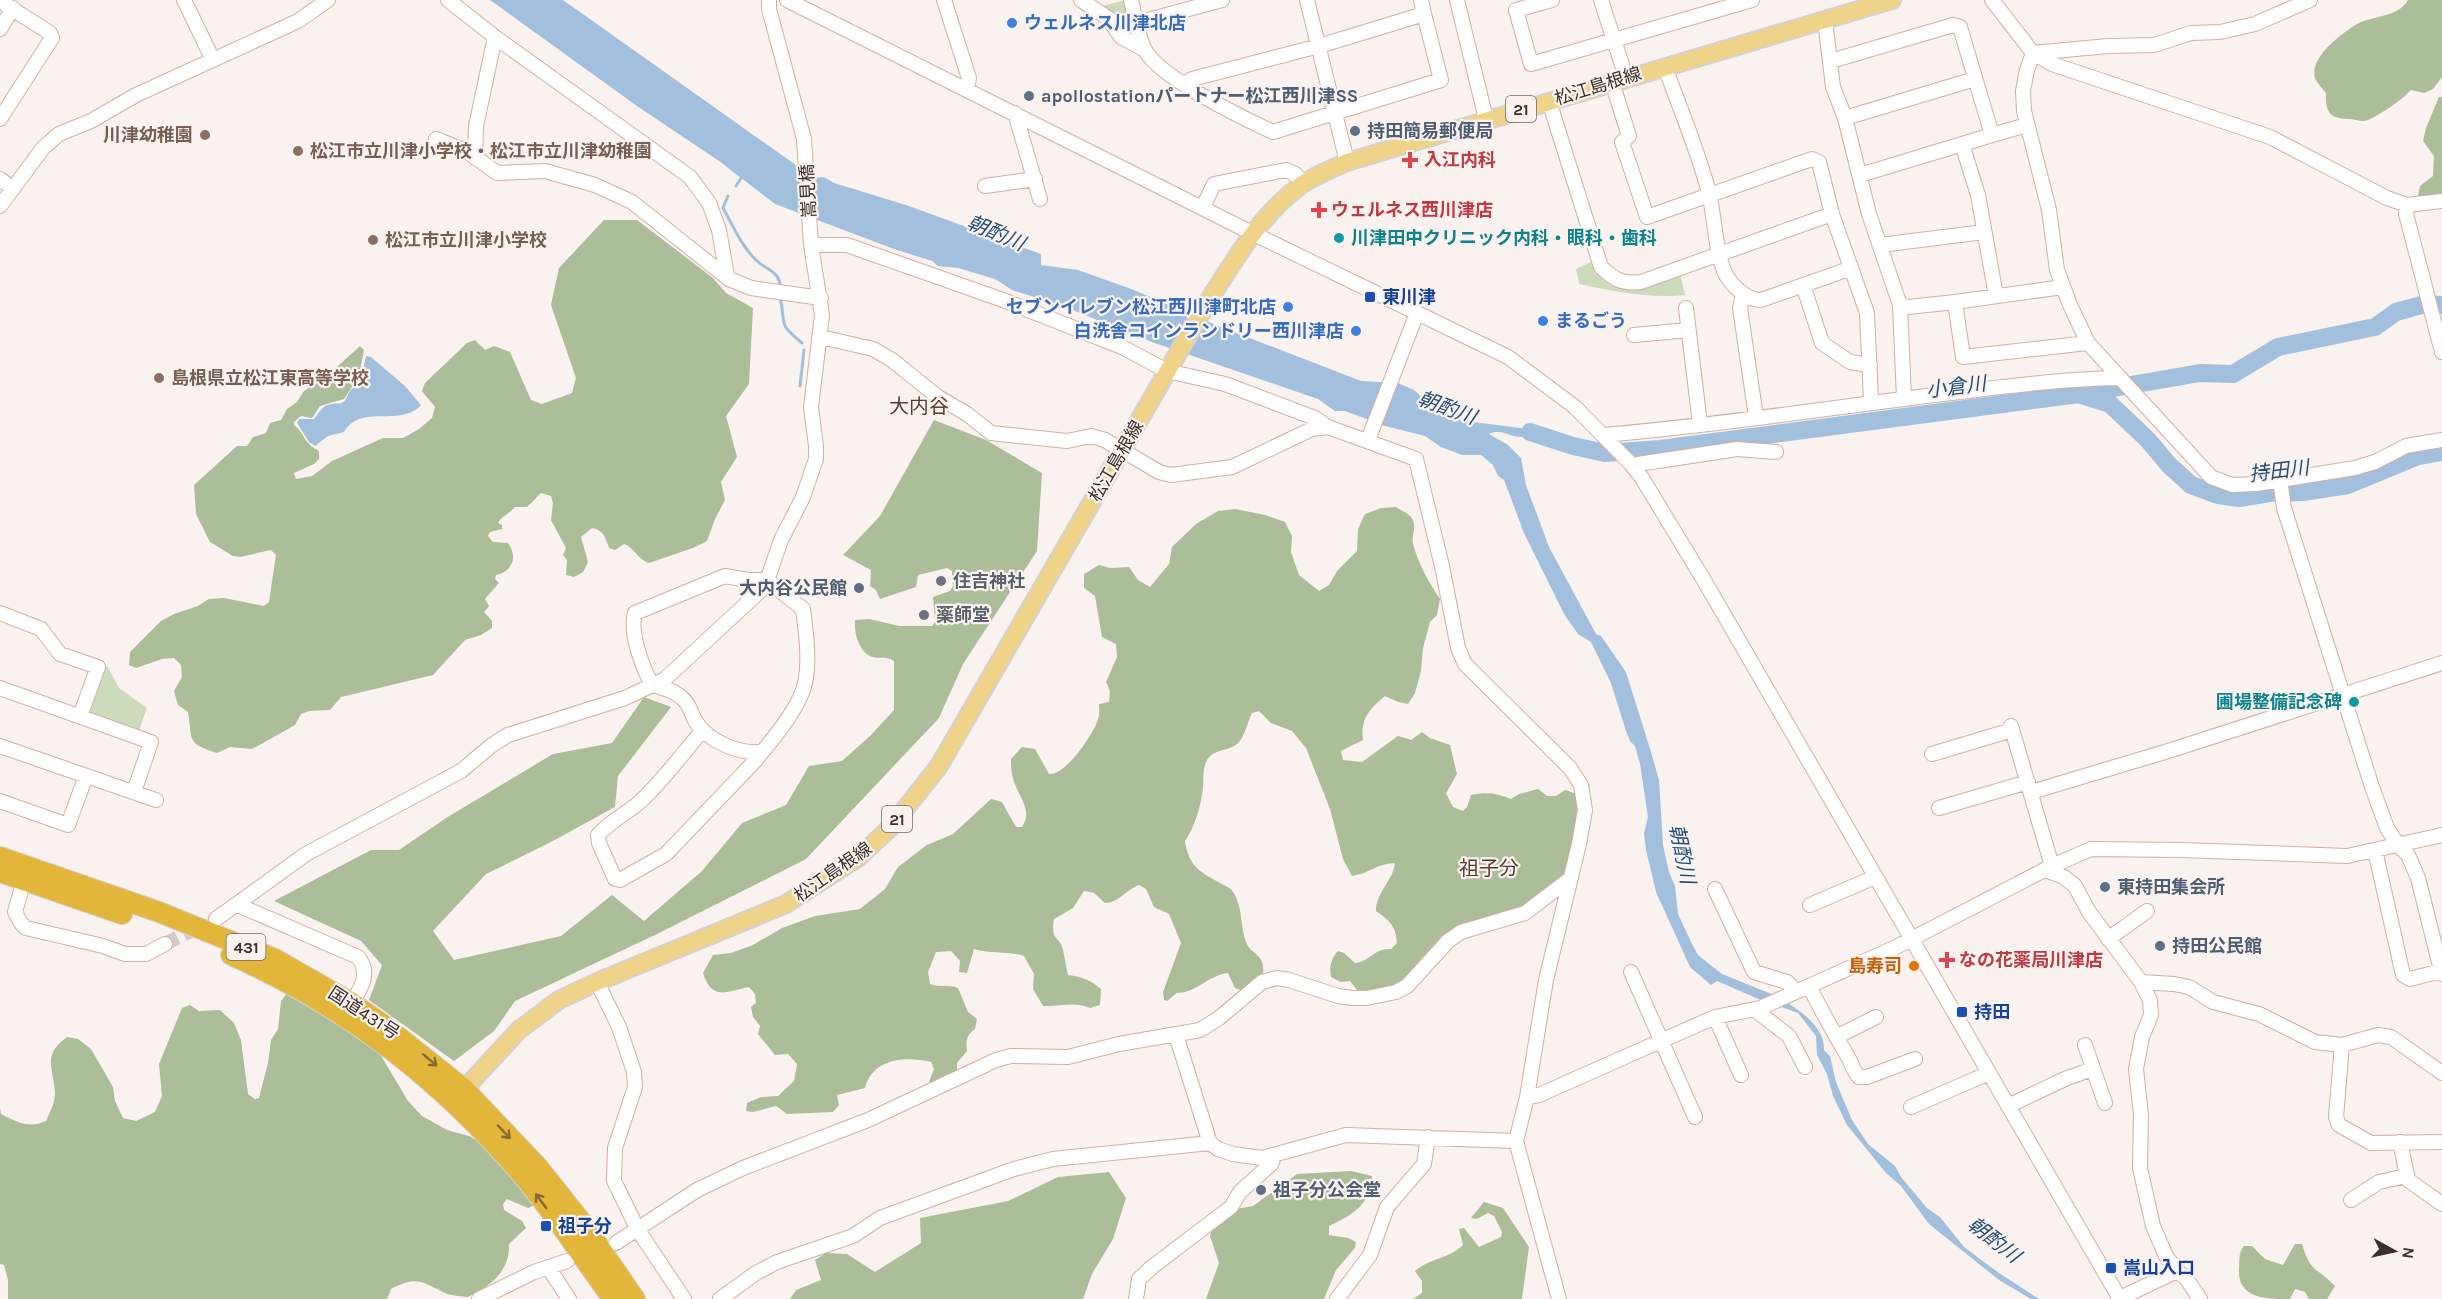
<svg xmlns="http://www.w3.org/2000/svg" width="2442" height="1299" viewBox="0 0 2442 1299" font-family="Karla,'Noto Sans JP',sans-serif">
	<rect width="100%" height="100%" fill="#f9f2ee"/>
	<path fill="#ccdbbb" d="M1125 0 1136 42 1099 7Z
		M1593 261 1617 286 1634 289 1680 273 1685 295C1654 299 1610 291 1579 284L1576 269Z
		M104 666 108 667 119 688 147 708 138 733 90 715 88 709Z"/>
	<path fill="#acbd99" d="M2408 0H2442V77L2433 89 2424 93 2411 90C2399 102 2383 113 2368 120 2361 123 2356 119 2349 119 2330 119 2325 112 2326 93 2323 89 2317 83 2315 78 2309 58 2340 35 2355 25 2372 15 2398 18 2408 0Z
		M2439 97H2442V197L2425 199 2418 196 2420 186 2433 176 2434 156 2423 141 2426 128Z
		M604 220H637L713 278 726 293 753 308 749 384 726 416 737 457 721 482 725 500 715 519 707 541 693 548 649 563C638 560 635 548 624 544L615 550 609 548C606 539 603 529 592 528L581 537 588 562 583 572 574 577 566 575 567 560 563 555 566 548 551 520 553 503 551 496 541 493 527 507H515C510 513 501 517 498 523L502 525V529L490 532 488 536 493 542 508 543C518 557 513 571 496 575L495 579 499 583 485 599 489 606 484 612 492 621V628L481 635 465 640 433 675 341 697 330 710 309 711 301 714 295 725 252 749 230 747 217 753C186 743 193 742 188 712L178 705 174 691 182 677 181 665 174 658 162 659 136 668 129 665 130 652 161 621 174 614 198 606 209 599 224 598 264 606 269 602 276 555 271 550 240 557 233 556 210 542 196 514 194 485 237 446H247L253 437 266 433 270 423 281 420 287 409 297 402 304 391 328 375 360 346 364 350 359 376 344 399 320 406 312 418 301 416 294 422V425C305 433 302 442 319 451V459L314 464 294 473 296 479 312 476 332 461 383 438H403L419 429 432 418 435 407 422 391 425 383 467 343 475 340 485 350 494 346 510 352 531 400 542 404 572 393 576 378 551 305 559 268Z
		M934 420 986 440 1042 473 1037 551 963 664 939 718 806 859 657 934 515 1001 494 1031 454 1061 369 1000 382 965 361 941 274 901 371 850H399L446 818 553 754 612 743 644 697 671 707 618 776 615 807 551 842 486 874 433 931 454 960 561 936 612 895 644 921 702 871 742 823 786 805 809 766 842 761 870 736 894 710V661C885 655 878 660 870 656 858 650 854 632 855 620L869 619 899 626H932L935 622 933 597 950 591 953 586 952 571 947 568 918 575 916 587 880 599 876 590 870 586 871 570 843 555 880 516Z
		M1396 507C1400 510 1408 513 1411 517 1418 527 1411 535 1413 544 1418 563 1429 583 1440 599L1437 615 1430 622 1423 648 1421 671 1415 693 1408 704 1398 702 1385 696C1370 708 1360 719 1363 740L1341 751 1343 760 1362 762 1398 736 1411 740 1422 732 1430 738 1450 745 1457 774 1446 793 1453 807 1463 811 1467 807 1471 795C1486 792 1497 793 1511 799L1519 794 1538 789 1547 796H1556L1565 790 1577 794 1580 801 1568 876 1522 910 1491 919H1477L1459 929 1404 983 1361 995 1350 981 1341 982 1331 977C1329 967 1331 959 1338 951L1344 953 1355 963C1369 962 1374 948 1391 949L1397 943C1396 926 1389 920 1376 911 1376 892 1393 881 1395 863 1378 863 1368 874 1352 876L1343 859 1330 809 1306 748 1292 731 1271 723 1259 711 1252 713C1248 721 1245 735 1239 742 1230 752 1214 748 1207 760 1202 770 1204 777 1203 788 1201 806 1195 826 1185 841 1189 867 1200 872 1222 884 1225 886 1231 888 1233 892 1243 907 1240 926 1246 942 1252 957 1266 952 1263 977L1244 991 1235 988 1228 973C1209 975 1196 993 1177 993L1167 1001 1164 1000 1163 992 1181 943 1169 914 1154 907 1146 889 1139 885C1125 890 1120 902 1105 903L1094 893 1084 891 1073 908 1054 919C1050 941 1060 936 1063 950 1065 958 1066 967 1068 975 1082 977 1091 980 1101 989L1100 1005 1090 1008C1074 1001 1060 1007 1043 1006L1033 989 1034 974 1024 956C1008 951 991 954 974 949L967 973 959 972 960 961 951 951 936 952 928 972 930 984C940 988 948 984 958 988L968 1012 977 1019 975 1029C966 1035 966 1041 967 1051L957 1063V1074L935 1084 929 1082 934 1069 931 1062C905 1056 873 1058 865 1088L837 1095 839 1105 833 1112 787 1114 776 1106 753 1112 746 1111 747 1103 761 1097 778 1096 794 1081 797 1064 788 1054 775 1055 758 1034 760 1026 753 1017 751 1007 756 1003 755 994 749 987C728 991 712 1002 703 973L713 955 731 953 753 945 782 928 815 916 860 909 885 889 898 867 927 845 953 834 991 799 1002 802 1016 827H1022C1034 809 1017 796 1013 778 1011 772 1011 765 1011 759L1022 747 1035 749 1049 774C1065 776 1094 734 1098 719 1100 714 1099 709 1099 704L1109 702 1110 691 1106 682 1117 657 1116 644 1102 637 1095 596 1084 588V574L1099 565 1110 568 1129 567 1138 580 1150 587 1169 564 1172 547 1196 524 1218 511 1235 509 1265 515 1285 522 1292 536 1291 552 1299 575 1319 591 1329 585 1337 571 1357 551 1358 529 1365 514 1381 508Z
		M289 991 299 992 380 1054 408 1101 422 1116 447 1130 469 1136 495 1150 535 1205 528 1208 507 1199 503 1204 504 1210 522 1221 526 1228 509 1244C510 1272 491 1285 468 1297 461 1296 451 1296 445 1293 421 1281 416 1276 391 1289L387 1299H8V1280L4 1265 0 1264V1108L1 1114C17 1122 29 1129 46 1121 50 1112 55 1103 55 1093 54 1068 41 1056 67 1037L78 1039 91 1049 113 1087 115 1101 123 1118 136 1121 155 1112 162 1096 159 1064 182 1008 190 1005 199 1011 220 1010 234 1023 241 1040 248 1094 255 1099 259 1098 268 1063 271 1040 278 1029 281 1001Z
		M1351 1171 1372 1176C1370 1205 1354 1214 1329 1226V1235L1348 1238 1356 1242 1355 1248 1336 1270 1324 1299H1206L1219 1263 1210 1236 1213 1227 1236 1209 1253 1206 1297 1174Z
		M1109 1172 1126 1198 1113 1239 1092 1274 1083 1299H790L796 1290 821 1280 815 1260 826 1253 847 1254 875 1272 921 1243 920 1218 1008 1201 1058 1177Z
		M1484 1202 1503 1208 1529 1247 1522 1299H1413L1422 1293V1281L1415 1271C1430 1258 1449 1259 1463 1245L1459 1229 1464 1228 1479 1247 1501 1237 1502 1232 1494 1216 1488 1213 1477 1219 1471 1218Z
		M2295 1244H2302C2311 1274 2316 1266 2335 1286L2327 1299H2309L2305 1292 2295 1289 2290 1299C2266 1299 2237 1299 2239 1268 2240 1258 2238 1253 2244 1246H2252L2265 1259 2283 1265Z"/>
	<path fill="#a2c0dd" d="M490 0H563L800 168 801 179 824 177 834 183 906 205 1041 254V265L1078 270 1134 290 1216 325 1361 381 1398 383 1414 390 1436 411 1450 419 1527 429 1544 434 1557 443C1545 439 1535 436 1523 437 1511 438 1501 428 1489 434L1508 445 1521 458 1526 485 1549 547 1596 634 1601 636 1626 672 1651 752 1659 780 1663 845 1669 872 1675 886 1678 914 1692 944 1698 955 1722 974 1781 998 1763 1001 1717 981 1711 985 1690 967 1656 892 1646 850 1644 833 1648 817 1640 764 1635 746 1630 741 1626 731 1611 683 1591 642 1578 634 1564 614 1524 533 1504 480 1498 476 1493 465 1481 455H1462L1441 447 1425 436 1385 426 1345 411H1335L1318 399 1149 341 1065 307 1012 290 995 279 958 268 938 266 932 261 894 249 775 204 719 161 637 106Z
		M366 356 371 357 405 386 421 405C401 428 361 403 344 432L328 436 315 446 309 442 297 423 299 419H314C320 412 322 405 332 404 335 403 339 404 342 403 347 400 347 395 350 391 360 380 363 371 366 356Z
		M1781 999C1799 1010 1825 1026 1824 1050L1830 1056 1836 1082 1852 1120 1868 1144 1895 1166 1901 1177 1927 1208 1940 1217 1964 1247 1999 1273 2039 1299H2031L1999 1280 1929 1224 1901 1186 1886 1173 1847 1125 1833 1096 1827 1074 1817 1055 1816 1036 1798 1013 1779 1006Z"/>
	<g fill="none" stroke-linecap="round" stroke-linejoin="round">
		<path stroke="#a2c0dd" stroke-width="3" d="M736 186 743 175
			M728 196 723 208C732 224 742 247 756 260 766 270 780 271 780 287
			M780 297C787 327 776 321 802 343
			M800 386 804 350"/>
		<path stroke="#a2c0dd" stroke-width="18" d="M2081 395 2110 404 2148 440 2169 465 2191 485 2218 495 2239 498 2269 493 2303 492 2348 485 2418 456 2442 452
			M1530 432 1573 446 1605 453 1660 449 2079 394 2200 373 2233 374 2278 347 2375 327 2396 312 2425 304 2442 305"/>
		<path stroke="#d3cbc7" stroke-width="14" stroke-dasharray="14 7" stroke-linecap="butt" d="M165 944 201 926"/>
		<g stroke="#d2aea0" stroke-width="16">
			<path id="minor" d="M184 0 213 60
				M448 0 495 37
				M787 0 1252 233 1508 357 1575 407 1631 464 1642 478 1705 582 2120 1299
				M944 0 969 78 967 89
				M1081 0 1108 18 1121 37 1145 50
				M1131 0C1135 15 1137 36 1145 50 1160 78 1243 118 1273 132L1441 80 1424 14
				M1307 0 1347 162
				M1457 0 1486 119
				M1552 0 1516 10 1531 64 1752 0
				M1601 0 1626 77
				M1992 0 2033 53 2052 64 2270 137 2387 198 2407 205 2442 201
				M0 1 50 33 52 38 0 119
				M1825 20 1833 87 1845 118 1869 214 1900 305
				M1137 23 1222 0
				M0 29 13 8
				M2033 53 2027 70 2023 91 2024 111 2049 210 2057 270 2070 305 2088 343 2211 477 2232 485 2256 484 2355 468 2375 462 2406 446 2442 440
				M2033 53 2108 46 2154 45 2191 33 2220 32 2255 24 2310 0
				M1831 61 1953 25 1960 27 1992 135 2027 125
				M1665 67C1680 109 1698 150 1709 193 1715 218 1715 253 1726 275 1733 287 1747 300 1761 300L1849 269
				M1612 82 1629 136 1622 142 1647 217 1812 159 1819 162 1832 214 1867 313 1871 401
				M1185 84 1192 79 1319 46 1424 14 1421 0
				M1549 101 1601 267C1615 280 1621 284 1641 282L1832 214
				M1015 113 1040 199
				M1845 118 1975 79
				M436 139 468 152 497 173 545 171 595 185 632 202 729 279 751 288 821 298
				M1962 144 1978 195 1996 296
				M475 158 476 126 495 37 690 177 709 203 719 230 727 276
				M1860 175 1992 135
				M0 179 12 188
				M985 186 1035 179
				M2407 205 2406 214 2442 352
				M0 206 43 148 59 134 91 121 136 95 298 21 328 0
				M1203 207 1214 184 1286 170 1295 174 1303 183
				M811 245H847L1003 300 1122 347 1167 371 1225 384 1315 418 1328 427 1416 459 1442 566 1458 648 1465 664 1570 768 1581 785 1585 810 1579 844 1546 980 1527 1097 1516 1141 1559 1299
				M1880 245 1984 232
				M1803 285 1822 343 1850 362 1870 365
				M2063 287 1955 302 1963 357 2088 343
				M1743 294 1740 308 1756 417
				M1686 308 1700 424
				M1634 335 1688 330
				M821 337 873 349 892 360 938 397 967 414 991 433 1067 441 1091 436 1105 440 1159 472 1171 475 1232 467 1312 429 1328 427
				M1904 398 1900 305 1908 307 1955 302
				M1603 435C1725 425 1847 405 1968 391 2018 385 2068 379 2118 378
				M1368 440 1417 313
				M1638 464 1737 449 1776 452
				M2280 479 2284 508 2372 787 2387 828 2398 845 2408 855 2418 878 2442 974
				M0 613 41 629 60 654 98 667 80 716
				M0 688 151 742 134 792
				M2011 726 2052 866
				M703 730C683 753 664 779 642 800 628 813 610 821 598 835L599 843 615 879 620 880 666 854 755 761C771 741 800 708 805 683 810 660 806 632 803 609L767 580H748L725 576 635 613C629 633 643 668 652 685 662 688 674 690 682 698 690 704 691 714 696 722 709 742 739 754 762 752
				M0 746 156 800
				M1932 754 2012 730
				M2031 792 2165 752 2442 663
				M0 801 68 825 86 776
				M1939 808 2028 782
				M2375 850 2403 975 2410 979 2441 971
				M2045 870 2064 877 2075 886 2089 912 2141 982 2150 1000 2151 1015 2142 1037 2136 1069 2141 1115 2140 1168 2153 1226 2166 1256 2177 1271 2186 1278 2200 1299
				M24 880 15 912 21 923 26 928 103 946 125 954H146L165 944
				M1715 889 1754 972 1787 982 1796 991
				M238 905 358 957C371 973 361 988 352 1003
				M1810 905 1875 877
				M216 919 306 854 461 771 492 745 508 735 625 698 665 679 759 592 766 584 781 540 803 497 816 459V446L811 407 822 315 811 245 804 139 769 9V0
				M2108 939 2147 911
				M1631 972 1695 1117
				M597 982 619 1027 634 1072 635 1087 615 1148 614 1181 638 1230 684 1299
				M2141 982 2174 984 2189 987 2213 1002 2259 1014 2315 1042 2342 1045 2378 1035 2391 1037 2442 1073
				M1809 986C1821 1010 1834 1033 1848 1057 1852 1064 1853 1071 1859 1077H1867L1915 1059
				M1755 1010 1789 1036 1805 1067
				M1715 1017 1741 1075
				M1176 1035 1210 1143 1218 1149 1233 1154 1262 1158 1346 1135 1516 1141
				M1836 1037 1876 1017
				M2085 1045 2105 1103
				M2342 1045 2336 1117 2339 1125 2371 1143 2442 1142
				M1527 1097 1539 1095 1715 1017 1760 1008 1894 948 2052 866 2091 849 2181 850 2347 856 2442 835
				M2008 1106 2067 1078 2093 1069
				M1911 1107 1989 1073
				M2400 1142 2408 1180 2442 1204
				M2351 1200 2379 1182 2406 1176
				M616 1243 697 1190 743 1168 868 1120 996 1060 1011 1056 1068 1057 1119 1044 1200 1030 1219 1018 1262 982 1277 978 1289 980 1338 996 1352 998H1367L1396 992 1407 986 1448 941 1461 932 1525 913 1571 878
				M548 1267 569 1299
				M479 1299 534 1272 567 1261
				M720 1299 756 1273 777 1262 853 1236 880 1218 1014 1169 1053 1159 1210 1143
				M1136 1299 1139 1279 1152 1267 1231 1207 1240 1192 1271 1164 1275 1155
				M1337 1299 1370 1255 1387 1207 1424 1164 1428 1137
				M2118 1299 2177 1271"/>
		</g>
		<g stroke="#d4d1d0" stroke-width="20">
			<path id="major" d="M456 1098 519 1030 559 1000 597 982 786 904 859 857 890 828 939 766 1207 303C1235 260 1259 216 1301 185 1315 175 1332 169 1347 162L1892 0"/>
		</g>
		<g stroke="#d4d1d0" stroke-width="22">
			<path id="highway" d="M0 857 159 912 275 959 352 1003 385 1026 464 1089 538 1167 584 1225 635 1299
				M0 872 122 914
				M231 955C349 1008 440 1079 524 1177 556 1215 583 1259 613 1299"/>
		</g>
		<use href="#minor" stroke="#fff" stroke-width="14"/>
		<use href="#major" stroke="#eed389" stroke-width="16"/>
		<use href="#highway" stroke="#e2b63a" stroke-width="20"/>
	</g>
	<defs><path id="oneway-shaft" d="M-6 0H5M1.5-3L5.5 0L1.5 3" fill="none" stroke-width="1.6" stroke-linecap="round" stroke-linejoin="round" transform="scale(1.5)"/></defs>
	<g stroke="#876c31">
		<use href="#oneway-shaft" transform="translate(430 1060) rotate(40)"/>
		<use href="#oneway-shaft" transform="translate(504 1132) rotate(47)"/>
		<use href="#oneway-shaft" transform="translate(541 1201) rotate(-126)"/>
	</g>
	<g fill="#3f7fe0" stroke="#f9f2ee" stroke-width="2">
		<circle cx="1012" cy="23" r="6"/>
		<circle cx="1288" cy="307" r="6"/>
		<circle cx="1543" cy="321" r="6"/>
		<circle cx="1356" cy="331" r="6"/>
	</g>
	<g fill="#5c6f8a" stroke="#f9f2ee" stroke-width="2">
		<circle cx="1029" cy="96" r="6"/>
		<circle cx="1355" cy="131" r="6"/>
		<circle cx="859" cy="588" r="6"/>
		<circle cx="2105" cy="887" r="6"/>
		<circle cx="2160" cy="946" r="6"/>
		<circle cx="1261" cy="1190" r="6"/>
	</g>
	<g fill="#8d6e63" stroke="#f9f2ee" stroke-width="2">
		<circle cx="205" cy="135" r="6"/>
		<circle cx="298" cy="151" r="6"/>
		<circle cx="373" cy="240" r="6"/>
		<circle cx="159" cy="378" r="6"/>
	</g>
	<g fill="#e0444e" stroke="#f9f2ee" stroke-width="2">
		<path d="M1407 151h6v6h6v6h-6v6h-6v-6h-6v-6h6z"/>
		<path d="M1316 201h6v6h6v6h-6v6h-6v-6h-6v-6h6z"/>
		<path d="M1944 951h6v6h6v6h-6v6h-6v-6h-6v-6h6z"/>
	</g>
	<g fill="#0f9aa8" stroke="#f9f2ee" stroke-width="2">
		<circle cx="1339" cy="238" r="6"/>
		<circle cx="2354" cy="702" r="6"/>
	</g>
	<g fill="#1a4fb4" stroke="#f9f2ee" stroke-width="2">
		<rect x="1364" y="291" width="12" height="12" rx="3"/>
		<rect x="1956" y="1006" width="12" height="12" rx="3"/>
		<rect x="540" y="1220" width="12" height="12" rx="3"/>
		<rect x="2105" y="1262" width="12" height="12" rx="3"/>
	</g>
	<g fill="#6b7280" stroke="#f9f2ee" stroke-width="2">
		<circle cx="941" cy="581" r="6"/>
		<circle cx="924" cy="615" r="6"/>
	</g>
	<circle fill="#e8710a" stroke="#f9f2ee" stroke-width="2" cx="1914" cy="966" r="6"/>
	<g text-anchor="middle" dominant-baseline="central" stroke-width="4.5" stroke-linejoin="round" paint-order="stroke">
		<g fill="#f9f2ee" stroke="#756a64" stroke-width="1.5">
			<rect x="1506" y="96" width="30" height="26" rx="4.5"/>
			<rect x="882" y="806" width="30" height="26" rx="4.5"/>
			<rect x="226.5" y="934" width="39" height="26" rx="4.5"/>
		</g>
		<g font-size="16" font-weight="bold" fill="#3d2f29">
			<text x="1521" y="109">21</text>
			<text x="897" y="819">21</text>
			<text x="246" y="947">431</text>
		</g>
		<g font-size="18" font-weight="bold" fill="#366cbe" stroke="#f9f2ee" text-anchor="start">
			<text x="1024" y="23">ウェルネス川津北店</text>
			<text x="1276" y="307" text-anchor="end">セブンイレブン松江西川津町北店</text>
			<text x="1555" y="321">まるごう</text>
			<text x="1344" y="331" text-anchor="end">白洗舎コインランドリー西川津店</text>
		</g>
		<g font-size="18" fill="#3d2f29" stroke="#f9f2ee">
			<text transform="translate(1598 86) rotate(-17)">松江島根線</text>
			<text transform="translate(808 191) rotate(-93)">嵩見橋</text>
			<text transform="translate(1116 461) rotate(-60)">松江島根線</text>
			<text transform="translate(833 872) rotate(-35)">松江島根線</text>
			<text transform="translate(364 1013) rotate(33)">国道431号</text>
		</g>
		<g font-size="18" font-weight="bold" fill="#4e5e75" stroke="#f9f2ee" text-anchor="start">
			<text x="1041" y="96">apollostationパートナー松江西川津SS</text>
			<text x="1367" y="131">持田簡易郵便局</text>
			<text x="847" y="588" text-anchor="end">大内谷公民館</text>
			<text x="2117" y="887">東持田集会所</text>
			<text x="2172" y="946">持田公民館</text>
			<text x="1273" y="1190">祖子分公会堂</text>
		</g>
		<g font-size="18" font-weight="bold" fill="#785e54" stroke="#f9f2ee" text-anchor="start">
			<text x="193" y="135" text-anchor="end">川津幼稚園</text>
			<text x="310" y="151">松江市立川津小学校・松江市立川津幼稚園</text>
			<text x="385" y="240">松江市立川津小学校</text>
			<text x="171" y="378">島根県立松江東高等学校</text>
		</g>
		<g font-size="18" font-weight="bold" fill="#be3a42" stroke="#f9f2ee" text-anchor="start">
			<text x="1424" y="160">入江内科</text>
			<text x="1331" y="210">ウェルネス西川津店</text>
			<text x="1959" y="960">なの花薬局川津店</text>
		</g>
		<g font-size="18" font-weight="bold" fill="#0d838f" stroke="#f9f2ee" text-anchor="start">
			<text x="1351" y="238">川津田中クリニック内科・眼科・歯科</text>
			<text x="2342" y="702" text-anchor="end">圃場整備記念碑</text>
		</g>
		<g font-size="18" font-weight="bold" fill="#164399" stroke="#f9f2ee" text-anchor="start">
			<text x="1382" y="297">東川津</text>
			<text x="1974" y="1012">持田</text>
			<text x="558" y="1226">祖子分</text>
			<text x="2123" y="1268">嵩山入口</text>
		</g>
		<g font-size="18" font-weight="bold" fill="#5b616d" stroke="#f9f2ee" text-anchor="start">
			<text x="953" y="581">住吉神社</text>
			<text x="936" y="615">薬師堂</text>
		</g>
		<g font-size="18" font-weight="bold" fill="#c56008" stroke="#f9f2ee" text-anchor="end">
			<text x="1902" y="966">島寿司</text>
		</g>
		<g font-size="20" font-style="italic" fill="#224f76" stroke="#f9f2ee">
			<text transform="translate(996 233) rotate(23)">朝酌川</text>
			<text transform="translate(1956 387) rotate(-7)">小倉川</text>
			<text transform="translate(1447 408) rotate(20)">朝酌川</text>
			<text transform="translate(2279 471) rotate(-7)">持田川</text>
			<text transform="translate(1682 854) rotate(78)">朝酌川</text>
			<text transform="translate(1994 1240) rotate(38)">朝酌川</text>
		</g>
		<g font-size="20" fill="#5a3c31" stroke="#f9f2ee">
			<text x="919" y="406">大内谷</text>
			<text x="1489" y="868">祖子分</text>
		</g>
	</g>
	<g transform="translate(2394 1251) rotate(98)" stroke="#f9f2ee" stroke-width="4.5" paint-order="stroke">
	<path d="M0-4.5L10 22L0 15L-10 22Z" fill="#3d2f29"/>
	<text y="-9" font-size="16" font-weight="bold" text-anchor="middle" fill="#3d2f29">N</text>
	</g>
</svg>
